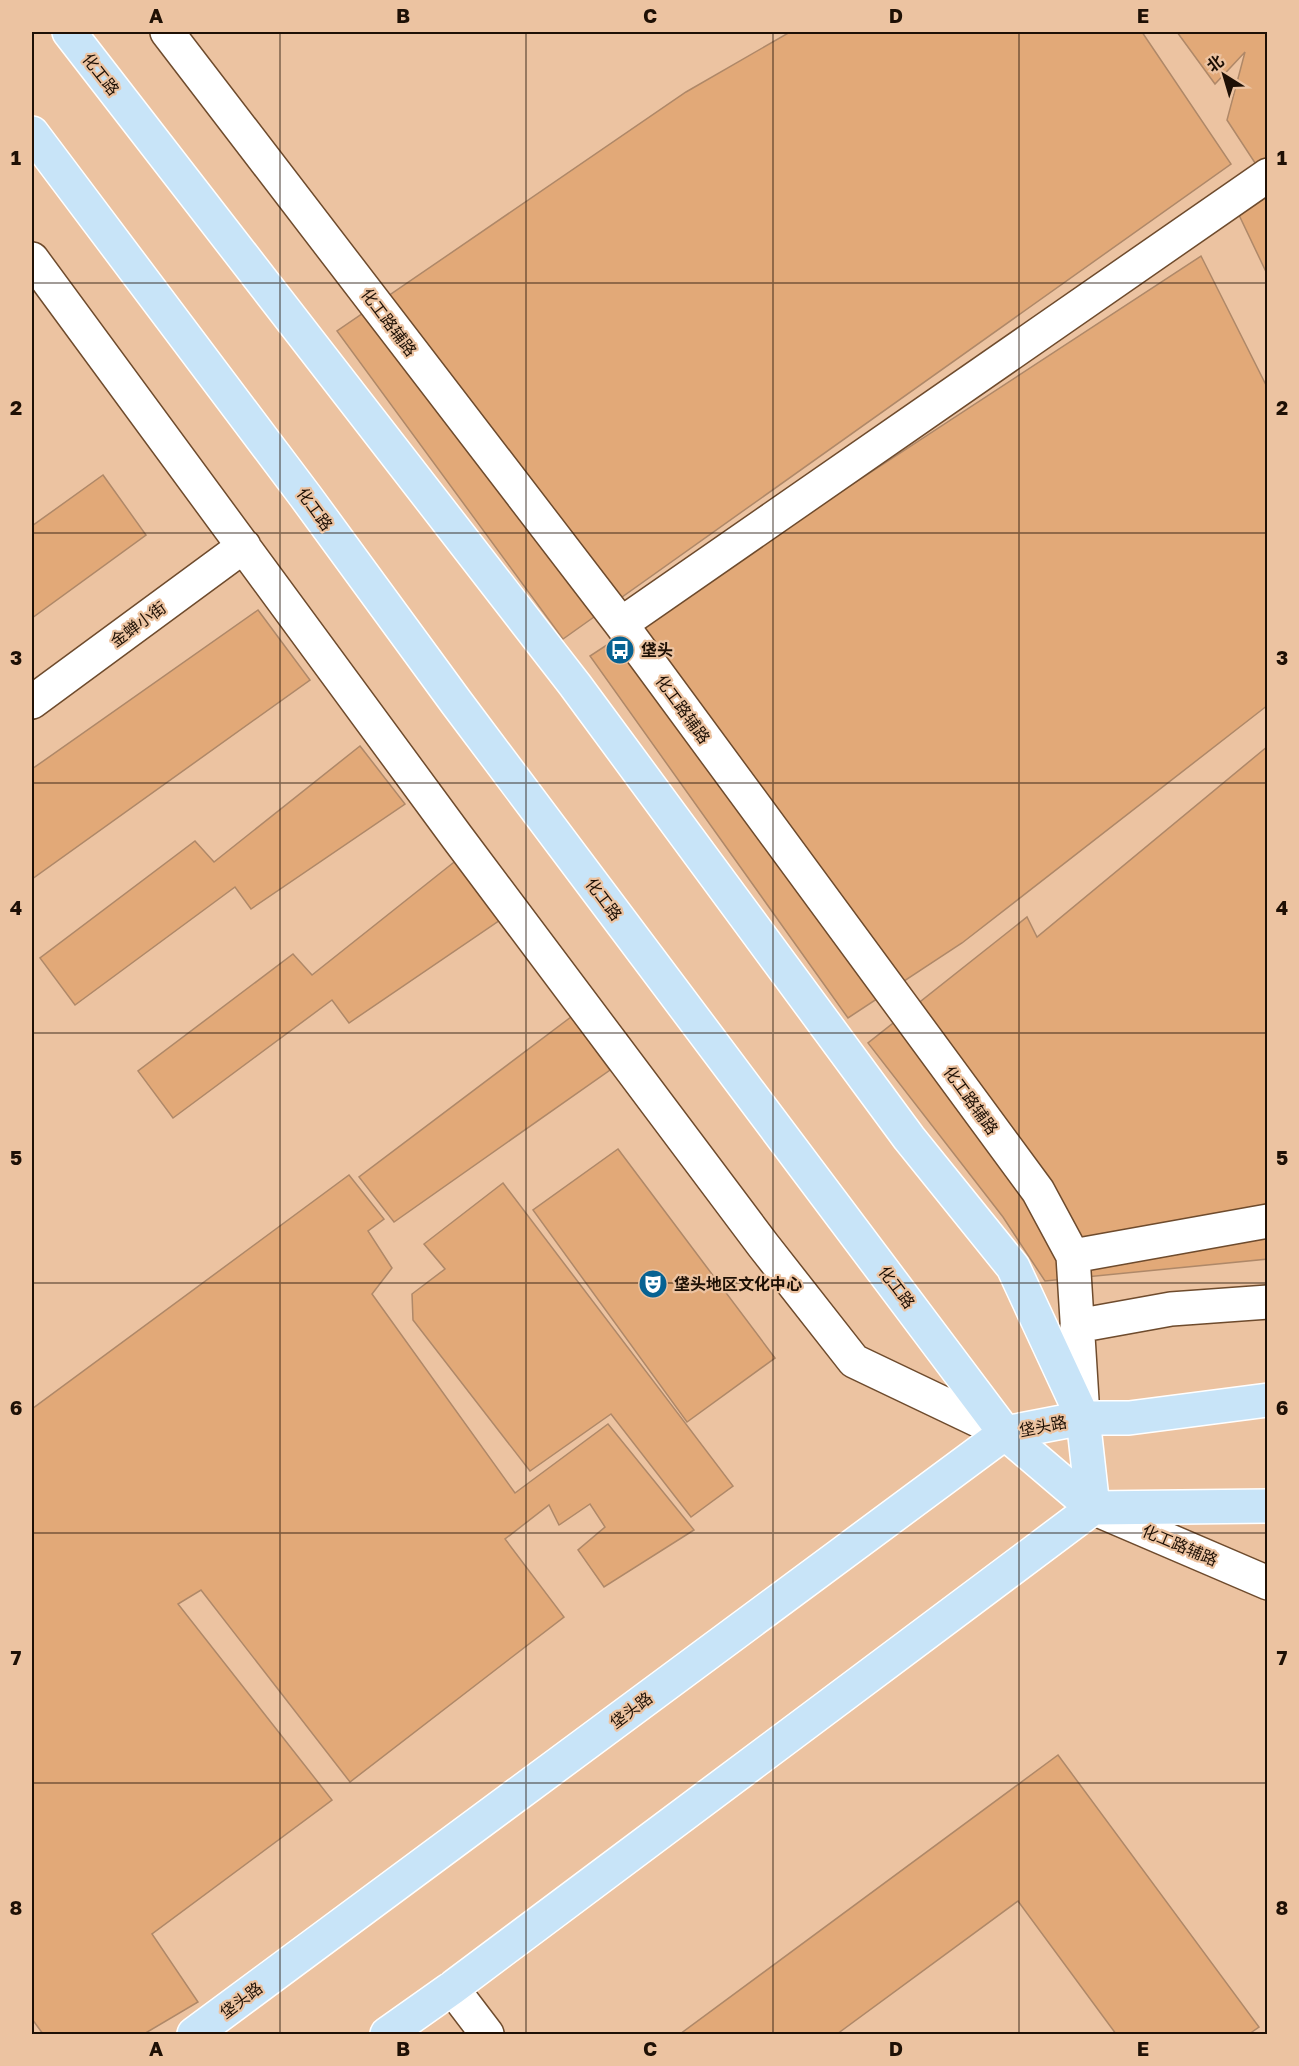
<svg xmlns="http://www.w3.org/2000/svg" width="1299" height="2066" viewBox="0 0 1299 2066" font-family="'Golos Text','Noto Sans SC',sans-serif">
	<rect width="100%" height="100%" fill="#ecc3a1"/>
	<path fill="#e2a978" stroke="#af8868" stroke-width="1.5" d="M790 32H1142L1231 164 563 639 337 331 686 92Z
		M1177 32H1268V158L1257 166 1227 120 1245 52 1215 84Z
		M1268 196V276L1239 215Z
		M1201 256 1268 389V705L962 943 848 1018 590 656Z
		M103 475 146 535 32 618V526Z
		M258 610 310 680 32 879V769Z
		M360 746 405 804 251 909 235 887 75 1005 40 958 195 841 214 862Z
		M1268 746V1259L1045 1281 1003 1217 868 1043 1027 917 1037 937Z
		M458 859 503 918 349 1023 332 1000 173 1118 138 1071 293 954 312 975Z
		M571 1017 610 1070 394 1222 359 1177Z
		M618 1149 775 1358 687 1422 533 1210Z
		M349 1175 384 1219 368 1231 392 1268 372 1294 515 1493 608 1424 694 1530 604 1587 578 1550 605 1527 590 1504 559 1525 549 1505 505 1539 564 1617 350 1782 201 1590 178 1604 332 1800 152 1934 198 2002 144 2034H43L32 2019V1409Z
		M503 1183 733 1486 691 1517 611 1414 530 1471 413 1320 412 1294 445 1269 424 1244Z
		M1058 1755 1259 2027 1249 2034H1116L1018 1901 837 2034H680Z"/>
	<g fill="none" stroke-linecap="round" stroke-linejoin="round">
		<g stroke="#6e4b2d" stroke-width="36">
			<path id="minor" d="M167 32 621 624 1038 1191 1073 1256 1083 1416
				M32 259 457 837 763 1245 854 1361 1005 1433
				M621 624 1268 175
				M32 702 244 546
				M1073 1256 1268 1221
				M1077 1326 1171 1309 1268 1302
				M1093 1508 1268 1583
				M452 1988 487 2034"/>
		</g>
		<g stroke="#fff" stroke-width="36">
			<path id="major" d="M69 32 575 685 909 1138 1013 1267 1083 1418 1093 1508
				M32 133 306 497 456 702 1005 1433 1093 1508 1268 1506
				M194 2034 1005 1433 1083 1418H1129L1268 1400
				M387 2034 452 1988 1093 1508"/>
		</g>
		<use href="#minor" stroke="#fff" stroke-width="33"/>
		<use href="#major" stroke="#c8e4f8" stroke-width="33"/>
	</g>
	<path fill="none" stroke="#1e1005" stroke-width="1.5" stroke-opacity="0.55" d="M280 32V2034M526 32V2034M773 32V2034M1019 32V2034M32 283H1268M32 533H1268M32 783H1268M32 1033H1268M32 1283H1268M32 1533H1268M32 1783H1268"/>
	<defs>
		<g id="bus-disc" transform="scale(1.5)"><circle r="9.5" fill="#076292" stroke="#ecc3a1"/><path d="M-5-6H5V4H4V6H2V4H-2V6H-4V4H-5ZM-3.5-4V0h7V-4ZM-3.5 1.2v1.5H-2V1.2ZM2 1.2v1.5H3.5V1.2Z" fill="#fff"/></g>
		<g id="theatre-disc" transform="scale(1.5)"><circle r="9.5" fill="#076292" stroke="#ecc3a1"/><path d="M-5-5.5Q0-4 5-5.5V0Q5 5 0 6Q-5 5-5 0ZM-3.3-2.5H-1v1.5H-3.3ZM1-2.5H3.3v1.5H1ZM-2.8 1Q0 5.5 2.8 1Z" fill="#fff"/></g>
	</defs>
	<g fill-rule="evenodd">
		<use href="#bus-disc" x="620" y="650"/>
		<use href="#theatre-disc" x="653" y="1284"/>
	</g>
	<g text-anchor="middle" dominant-baseline="central" stroke-width="4.5" stroke-linejoin="round" paint-order="stroke">
		<g font-size="16" fill="#1e1005" stroke="#ecc3a1">
			<text transform="translate(101 74) rotate(52)">化工路</text>
			<text transform="translate(389 322) rotate(53)">化工路辅路</text>
			<text transform="translate(315 509) rotate(54)">化工路</text>
			<text transform="translate(138 624) rotate(-36)">金蝉小街</text>
			<text transform="translate(683 709) rotate(54)">化工路辅路</text>
			<text transform="translate(604 899) rotate(53)">化工路</text>
			<text transform="translate(971 1100) rotate(54)">化工路辅路</text>
			<text transform="translate(897 1287) rotate(53)">化工路</text>
			<text transform="translate(1043 1426) rotate(-11)">垡头路</text>
			<text transform="translate(1180 1545) rotate(23)">化工路辅路</text>
			<text transform="translate(631 1710) rotate(-37)">垡头路</text>
			<text transform="translate(241 2000) rotate(-37)">垡头路</text>
		</g>
		<g font-size="16" font-weight="bold" fill="#1e1005" stroke="#ecc3a1" text-anchor="start">
			<text x="641" y="650">垡头</text>
			<text x="674" y="1284">垡头地区文化中心</text>
		</g>
	</g>
	<rect width="1299" height="2066" fill="none" stroke="#ecc3a1" stroke-width="66"/>
	<g transform="translate(1224 75) rotate(323)" stroke="#ecc3a1" stroke-width="4.5" paint-order="stroke">
	<path d="M0-4.5L10 22L0 15L-10 22Z" fill="#1e1005"/>
	<text y="-9" font-size="16" font-weight="bold" text-anchor="middle" fill="#1e1005">北</text>
	</g>
	<rect x="33" y="33" width="1233" height="2000" fill="none" stroke="#1e1005" stroke-width="2"/>
	<g font-size="20" text-anchor="middle" font-weight="bold" fill="#1e1005">
		<text x="156" y="23">A</text>
		<text x="403" y="23">B</text>
		<text x="650" y="23">C</text>
		<text x="896" y="23">D</text>
		<text x="1143" y="23">E</text>
		<text x="16" y="165">1</text>
		<text x="1282" y="165">1</text>
		<text x="16" y="415">2</text>
		<text x="1282" y="415">2</text>
		<text x="16" y="665">3</text>
		<text x="1282" y="665">3</text>
		<text x="16" y="915">4</text>
		<text x="1282" y="915">4</text>
		<text x="16" y="1165">5</text>
		<text x="1282" y="1165">5</text>
		<text x="16" y="1415">6</text>
		<text x="1282" y="1415">6</text>
		<text x="16" y="1665">7</text>
		<text x="1282" y="1665">7</text>
		<text x="16" y="1915">8</text>
		<text x="1282" y="1915">8</text>
		<text x="156" y="2056">A</text>
		<text x="403" y="2056">B</text>
		<text x="650" y="2056">C</text>
		<text x="896" y="2056">D</text>
		<text x="1143" y="2056">E</text>
	</g>
</svg>
